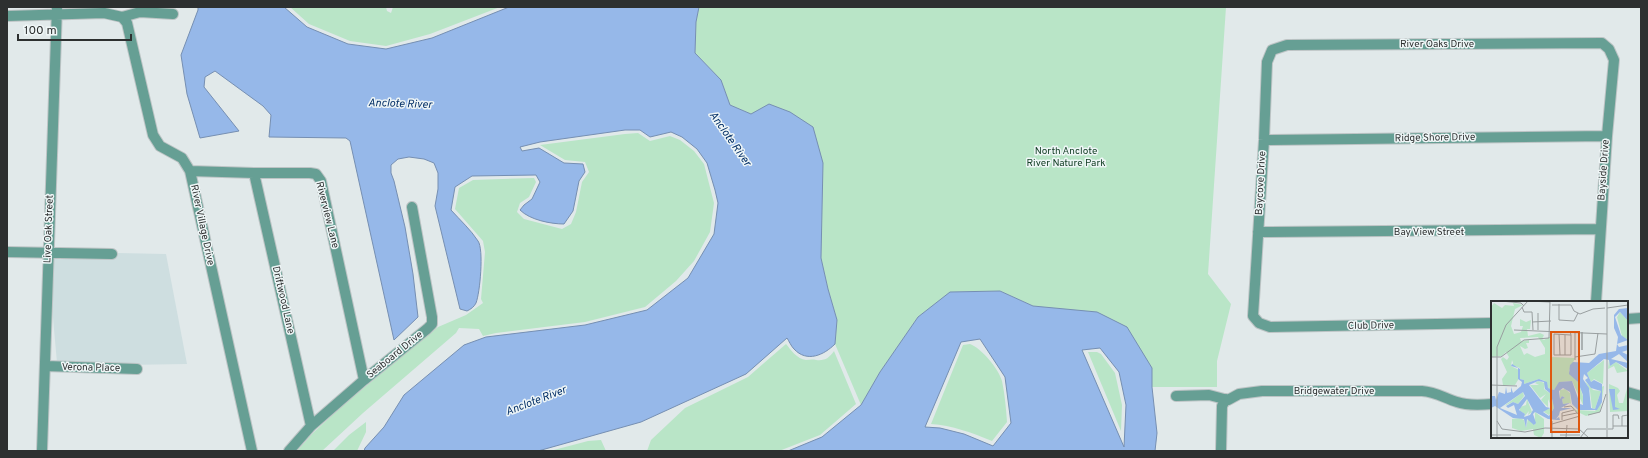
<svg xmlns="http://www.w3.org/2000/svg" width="1648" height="458" viewBox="0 0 1648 458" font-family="Overpass,sans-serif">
	<rect width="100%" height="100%" fill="#e1e9ea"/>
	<path fill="#cedee0" d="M117 253 166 254 187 364 125 365 57 363 51 295 52 257 116 258Z"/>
	<path fill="#b9e5c7" d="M290 7H386L387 11 391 13 393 7H500L430 34 386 46 350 41 309 24Z
		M699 7H1226L1208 274 1231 304 1217 361V387H1152V368L1055 309 1033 306 1000 291 951 292 918 317 880 372 861 405 835 344 837 320 828 289 821 258 823 163 751 114 730 105 721 80 695 53 696 22Z
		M638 133 650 141 670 136 680 140 694 151 704 164 714 203 710 232 694 261 676 281 645 307 585 322 496 333 483 336 479 329 459 328 456 333 363 413 322 451H297L313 433 341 407 408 351 438 327 466 315 483 303 481 299 485 252 483 241 455 209 459 188 473 180 534 178 536 182 529 197 520 203 517 212 524 219 562 229 571 224 576 212 582 182 589 172 585 162 565 160 540 145 625 134Z
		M786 344C791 350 797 359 806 360 809 360 812 359 816 360 825 361 829 358 834 351L856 404 820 435 779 451H647L651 440 685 408 748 377Z
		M970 344C981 348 999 369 1002 381 1005 395 1006 409 1007 422L992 441C972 433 952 425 931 424L963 345Z
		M1088 352H1097L1101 354 1115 373 1122 405 1121 431Z
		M366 422V432L357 451H333L349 435Z
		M601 440 606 451H550L588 441Z"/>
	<path fill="#96b8e9" stroke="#768fb2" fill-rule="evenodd" d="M198 7H284L307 27 348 44 386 49 432 38 509 7H699L696 22 695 53 721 80 730 105 751 114 769 104 790 112 813 127 823 163 821 258 828 289 837 320 835 344C824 355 807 363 794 349 791 346 789 341 787 338L746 374 641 422 538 451H364L365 448 384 427 404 395 464 345 486 337 585 325 647 310 688 278 714 234 718 203 715 190 707 163 697 149 682 137 671 132 650 137 640 130H625L540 142 520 147 522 151 539 148 564 163 583 164 585 172 579 181 573 211 564 224C551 224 530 220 520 210L524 205 532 199 540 182 536 175 472 176 455 187 451 210C460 220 471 230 478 241 484 249 480 293 476 303 474 307 471 309 467 311L460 309 435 206 438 189V173L434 163 424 159 409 157 398 159 391 165V173L394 181 405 227 413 274 418 317 394 340 350 141 346 138 269 137 271 115 263 106 215 71 205 77 204 87 239 131 200 138 187 94 181 55 198 10Z
		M1000 291 1033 306 1097 312 1127 327 1152 368V387L1157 433 1155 451H788L822 437 861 405 880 372 918 317 950 292ZM980 339 1005 377 1011 423 993 446 964 434 940 428 925 427 961 342ZM1100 348 1119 372 1126 405 1124 447 1082 350Z"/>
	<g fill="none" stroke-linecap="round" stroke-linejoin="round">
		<g stroke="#bdc4c5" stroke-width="12">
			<path id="minor" d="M7 16 104 13 122 17 140 12 173 14
				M122 17 127 23 153 135 160 146 182 158 190 171 252 451
				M1264 140 1607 136
				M190 171 254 173H310L316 174 321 181 364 380
				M254 173 311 426
				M1258 232 1600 229
				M7 252 112 254
				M1627 319 1641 318
				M1492 323 1270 327 1259 323 1253 316 1264 140 1267 62 1272 50 1287 45 1602 43 1609 49 1614 60 1607 136 1596 302
				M45 366 137 369
				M1627 392 1641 396
				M1176 396 1209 395 1228 400 1239 394 1262 391H1422C1436 392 1444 398 1457 402 1468 406 1481 405 1492 404
				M42 451 57 7
				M289 451 311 426 364 380 427 329 432 324V317L412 207
				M1221 451 1222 406 1226 399"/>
		</g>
		<use href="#minor" stroke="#669f94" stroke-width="10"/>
	</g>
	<g text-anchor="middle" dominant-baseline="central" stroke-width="3" stroke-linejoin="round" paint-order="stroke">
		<g font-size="10" fill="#2d3030" stroke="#eff6f7">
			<text x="1437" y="44">River Oaks Drive</text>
			<text transform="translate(1435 138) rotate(-1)">Ridge Shore Drive</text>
			<text transform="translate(1604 170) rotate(-86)">Bayside Drive</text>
			<text transform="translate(1261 183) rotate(-87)">Baycove Drive</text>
			<text transform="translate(327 215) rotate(76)">Riverview Lane</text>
			<text transform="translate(202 225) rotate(78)">River Village Drive</text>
			<text transform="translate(49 229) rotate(-88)">Live Oak Street</text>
			<text x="1429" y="232">Bay View Street</text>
			<text transform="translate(283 300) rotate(77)">Driftwood Lane</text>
			<text transform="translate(1371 326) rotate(-1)">Club Drive</text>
			<text transform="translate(395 355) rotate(-39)">Seaboard Drive</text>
			<text transform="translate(91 368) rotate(1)">Verona Place</text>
			<text x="1334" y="391">Bridgewater Drive</text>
		</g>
		<g font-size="10" fill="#154027" stroke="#eff6f7">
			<text x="1066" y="151">North Anclote<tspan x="1066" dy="12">River Nature Park</tspan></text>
		</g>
		<g font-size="11" font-style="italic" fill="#022e66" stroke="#eff6f7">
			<text transform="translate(400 104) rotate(2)">Anclote River</text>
			<text transform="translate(730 139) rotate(55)">Anclote River</text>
			<text transform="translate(536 401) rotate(-21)">Anclote River</text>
		</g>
	</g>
	<g transform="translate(1491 301)">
		<rect width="137" height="137" fill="#e1e9ea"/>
		<path d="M3 2 11 7 14 4 23 5 22 2 32 4 24 8 20 25 23 33 30 31 32 25H29V18L35 21 40 19 39 28H36L37 35 49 32 53 34 51 38 53 39 60 35V56L84 57 78 70 87 81 92 95V104L81 80 70 81 63 89 57 87 54 80 48 78 33 83V79L29 78V67L21 64 22 62 21 59 20 65 28 69 27 79 24 84H12L11 78 16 71 10 58 12 56 16 59 18 56 15 51 11 55 0 56V6ZM47 36 54 47V53L44 56 36 52 33 54 29 45 34 48 37 47 35 42H38V39L30 40 29 37ZM129 11 137 20V39L131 35 126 16 125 18ZM113 59 112 83 103 78 100 81 96 72ZM118 59 119 65 125 61 137 70 126 72 123 65 117 68ZM47 80 54 82 53 88 60 93 63 107 58 114 53 111 54 108 61 107 57 98V106L50 99 55 93 49 97 39 84H48L44 82ZM94 80 102 89 110 90 104 108 101 107 99 90ZM118 83 127 87 129 90 126 94 128 102H132L137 84V110L119 111ZM113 85 109 111 95 115 89 112V115L79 102 72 103 71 98 74 97 71 95 69 98V89L74 88 79 92 80 103 85 109 104 110 111 101 110 86ZM32 91 33 95 27 103 22 101 13 105ZM36 98 41 111 37 114 38 110 33 116 34 113 29 110V106L35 104ZM44 111 53 118V132L50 137 43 134 42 128 30 130 21 127V118L29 117 33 119 35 127 37 118 44 124Z" fill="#b9e5c7" fill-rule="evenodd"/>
		<path d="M137 7V20L129 11 124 16 130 34 137 39 126 43 128 46 137 44V49L131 51 137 54V61L128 53 120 58 137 62V68L125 61 119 65 118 59 113 58 96 72 100 81 103 79 111 83V101L106 109H87L81 103 79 91 72 87 68 90 69 98 71 95 74 97 71 98 72 103 79 102 70 107H81L69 110 68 114 65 118 68 116 69 119H66L57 118 44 111 42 113 45 122 43 124 36 118 35 127 33 118 22 117 4 105 0 107V95H4L5 99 8 91 14 93 15 86 16 92 20 91V86L22 92 30 85 31 81 27 78V67L20 65 21 63 29 68V78L33 79V83L48 78 56 81 57 87 63 89 68 81 81 80 89 103 92 104V94L87 81 78 73 79 64 82 61 98 62 108 53 125 50 127 36 123 27V14L128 8ZM93 73 97 77 94 79 100 87 110 90 104 108 100 107 98 87 92 78ZM47 80 53 81 54 88 60 93 63 107 58 115 52 111 59 107 55 106 38 84ZM32 91 34 95 27 103 22 101 15 105 17 107 23 104 26 114 9 107ZM36 98 42 109 39 114 33 116 34 113 28 109ZM118 88H124V106L129 108 122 109Z" fill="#96b8e9" fill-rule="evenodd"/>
		<path fill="none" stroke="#999fa0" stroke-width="1" d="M10 0 30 2 33 5M37 0 59 1M116 0V137M68 3V19L83 20 87 12M61 4H80L83 10 89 13 102 8 114 7M31 6 33 11H41L42 29M116 7 137 4M47 12V29M41 21 60 20M23 29 116 33M79 30 80 34V54H63V33L80 34M91 31V49V31M68 33 69 54M74 34V54M0 56H10L33 39 58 37 59 0M84 56 104 53 107 32M84 59V30M0 84 26 85M97 114 109 111 115 93M71 115 86 112M71 119V112L83 109M6 120 11 128 34 131 54 127 88 128 98 137M61 120V137M61 123 89 115 80 105 73 106M122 125H137M131 125V115L137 114M117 128H122V114H127L128 118M0 134H20M69 134H89M6 137V46L15 24 37 0M75 137 76 124M89 137 96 128H115"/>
		<path fill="#df570e" fill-opacity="0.15" stroke="#df570e" stroke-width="2" d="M60 31H88V131H60Z"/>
		<rect width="137" height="137" fill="none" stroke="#2d3030" stroke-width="2"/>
	</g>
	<rect width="1648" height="458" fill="none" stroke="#2d3030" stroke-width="16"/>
	<path d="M18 34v6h113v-6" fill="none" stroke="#2d3030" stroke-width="2"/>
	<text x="24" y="34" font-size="12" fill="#2d3030" stroke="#eff6f7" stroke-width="3" paint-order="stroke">100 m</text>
</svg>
